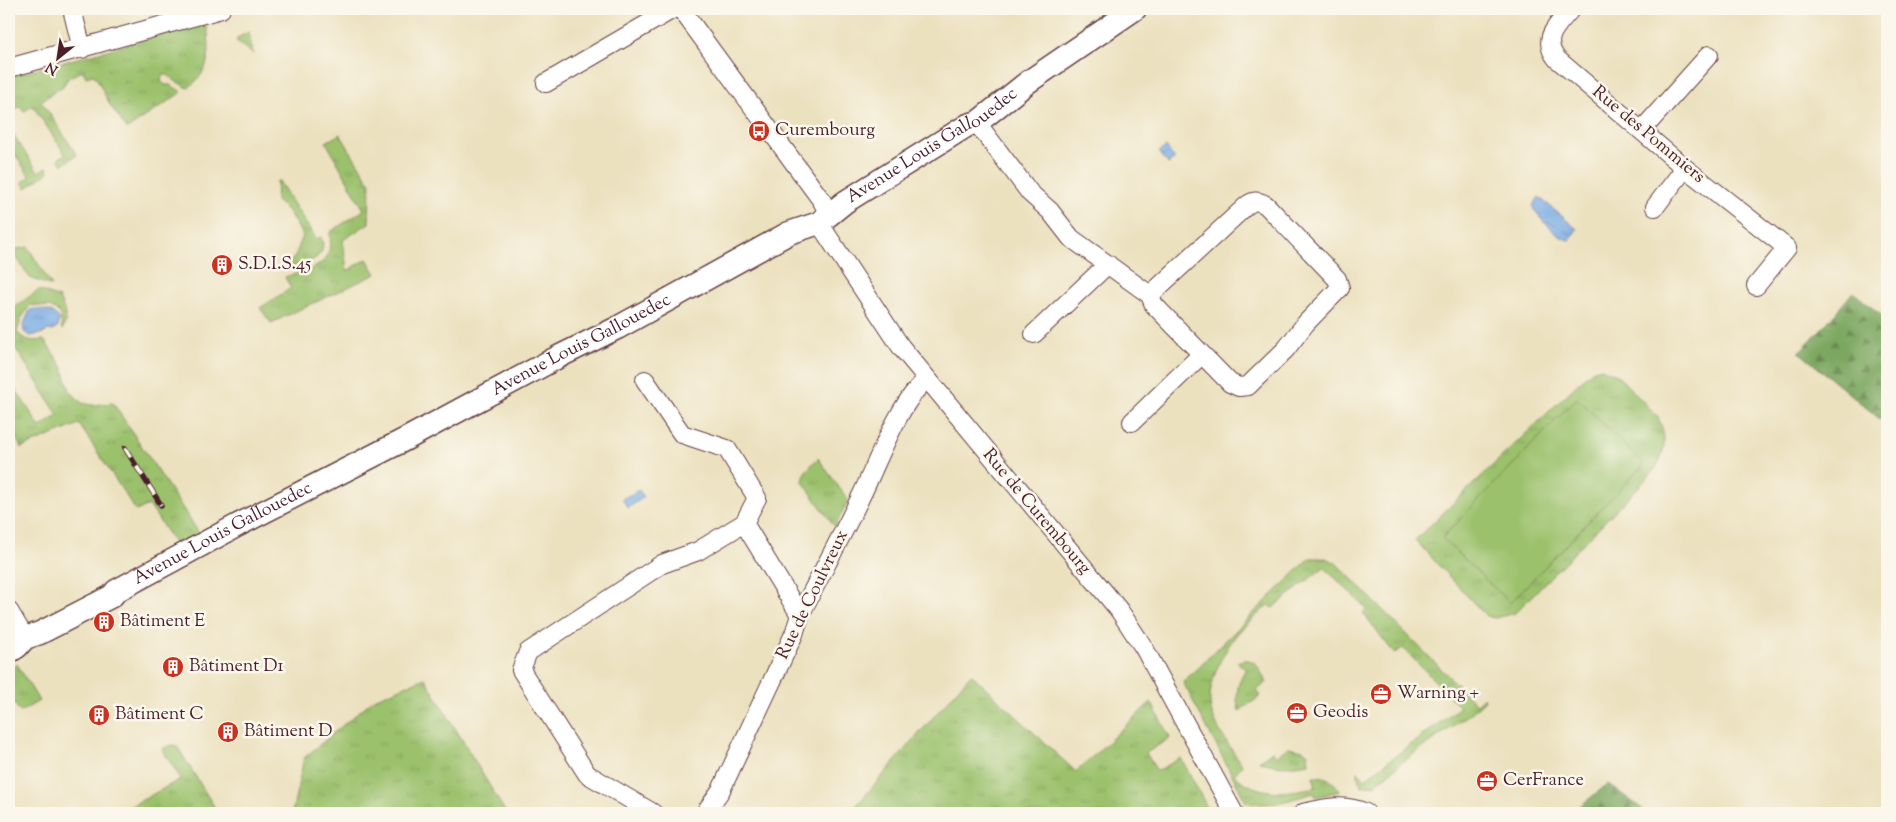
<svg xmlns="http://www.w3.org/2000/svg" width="1896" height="822" viewBox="0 0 1896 822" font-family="'Sorts Mill Goudy',serif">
	<defs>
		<pattern id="grass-tufts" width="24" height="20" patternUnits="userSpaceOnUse" patternTransform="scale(1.25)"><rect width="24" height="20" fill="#9bc16c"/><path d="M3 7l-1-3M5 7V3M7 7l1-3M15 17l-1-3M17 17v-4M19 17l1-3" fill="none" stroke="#87a55e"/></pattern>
		<pattern id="forest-firs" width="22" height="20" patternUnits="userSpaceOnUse" patternTransform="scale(1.25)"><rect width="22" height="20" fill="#7ca760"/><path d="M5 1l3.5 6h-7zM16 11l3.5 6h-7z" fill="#68874f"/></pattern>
		<pattern id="water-ripples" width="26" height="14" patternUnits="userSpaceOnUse" patternTransform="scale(1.25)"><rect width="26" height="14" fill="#78aae3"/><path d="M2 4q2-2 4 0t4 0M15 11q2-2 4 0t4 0" fill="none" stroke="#648ab8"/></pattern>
	</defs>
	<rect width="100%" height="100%" fill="#fbf7ec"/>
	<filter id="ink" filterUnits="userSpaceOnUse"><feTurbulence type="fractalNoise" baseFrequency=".02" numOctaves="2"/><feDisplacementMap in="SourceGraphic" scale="10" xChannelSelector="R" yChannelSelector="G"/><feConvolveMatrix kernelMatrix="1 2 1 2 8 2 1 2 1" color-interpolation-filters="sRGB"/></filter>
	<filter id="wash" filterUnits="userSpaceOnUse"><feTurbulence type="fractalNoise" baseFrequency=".0096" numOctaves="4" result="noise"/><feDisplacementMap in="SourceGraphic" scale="20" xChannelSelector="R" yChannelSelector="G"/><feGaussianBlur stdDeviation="1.12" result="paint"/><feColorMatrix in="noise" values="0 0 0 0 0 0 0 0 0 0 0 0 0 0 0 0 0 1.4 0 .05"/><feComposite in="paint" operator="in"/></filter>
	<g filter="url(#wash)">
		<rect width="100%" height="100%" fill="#ece1bf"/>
		<path fill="url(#grass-tufts)" stroke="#72704c" d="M202 24 207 27C211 52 210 72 188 88L172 79 168 75H163L161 79 162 83 166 85H170L182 92 127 129 110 105 96 77 93 75 86 77 83 71 69 77 63 86 41 101 77 155 62 165 58 159 65 154 33 106 24 111 20 106 11 113 14 118 9 121V77Z
			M249 32 253 54 237 42V38Z
			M9 128 38 172 47 167 48 173 26 188 22 182 30 177 9 145Z
			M340 134 370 183 369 223 343 240 347 271 367 259 376 274 271 323 260 308 291 288 285 277C312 269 334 267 330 232L364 210 326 142Z
			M277 181H279L316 239 321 237C330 259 303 264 288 268H286L295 256 303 236 288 211 276 201Z
			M10 190C15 203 17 212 9 224Z
			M28 247 52 286 30 278 12 250Z
			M39 290 59 298C64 309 69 319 62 330L60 313 50 307 30 305 21 319 17 332C25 342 33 341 44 340L62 366 70 391 82 403 92 405 113 403 199 533 176 546 149 505 136 511 79 424 21 448 9 422V379L40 427 58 415 9 338V311Z
			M1601 368 1617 375 1657 416C1668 436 1666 456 1651 474L1515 613 1495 618 1486 616 1415 540 1584 378 1592 371Z
			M818 458 848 500 835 527 803 482 805 472Z
			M1310 558H1325L1335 562 1476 704 1484 697 1485 700 1470 714 1412 755 1374 785 1362 786 1358 779V771L1365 779 1460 707 1403 648 1394 653 1363 613 1367 609 1324 567 1273 608 1268 605C1257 616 1243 626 1234 638 1220 658 1204 689 1212 714 1218 732 1232 749 1242 765L1234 775C1260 797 1285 793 1316 787L1313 776C1327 776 1333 780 1340 791L1316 797 1314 793C1292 799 1269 808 1246 802L1183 682Z
			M1243 660C1260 659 1259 673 1267 682L1257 690 1261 696 1239 711C1235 696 1237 682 1246 669L1237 662Z
			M17 664 39 701 20 712 9 695V669Z
			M971 674 1076 772 1151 702 1170 738 1146 753 1157 771 1181 758 1210 813H850Z
			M425 678 506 813H292L304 758 374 699Z
			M171 745 177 746 218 813H165L163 811 151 813H118L181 779 162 749Z
			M1288 747 1303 750 1308 754 1309 763C1291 766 1277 768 1259 761L1272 751 1277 756Z"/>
		<path fill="url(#forest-firs)" stroke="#636346" d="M1853 292 1887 320V425L1799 352 1826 324Z
			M1608 784 1645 811V813H1571Z"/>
		<path fill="#9bc16c" stroke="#72704c" d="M1577 398 1644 464 1510 603 1442 538Z"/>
		<path fill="url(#water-ripples)" stroke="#616487" d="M1166 147 1175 159 1168 164 1159 152Z
			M1539 197 1577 229 1570 240C1556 239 1543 219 1534 210L1533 206Z
			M34 309C45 310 52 310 59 318L58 327 53 331 48 330 45 333 30 336 24 332 23 326 30 310Z
			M639 490 644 497 628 508 622 499Z"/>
	</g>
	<g filter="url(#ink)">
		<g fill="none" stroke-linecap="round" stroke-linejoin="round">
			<g stroke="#623c41" stroke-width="20">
				<path id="minor" d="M72 9 82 49
					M681 9 822 201 829 215
					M1571 9C1558 25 1540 38 1557 59L1685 168 1787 248 1756 286
					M9 68 221 9
					M546 83 673 9
					M978 122 980 127 1030 193 1050 211 1071 238 1150 295 1154 305 1230 383 1239 387 1248 386 1286 349 1306 323 1340 288 1337 279 1266 205C1257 200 1253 200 1245 207L1150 295
					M1642 130 1709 55
					M1655 207 1685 168
					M819 223 901 347 1119 610 1144 648 1234 813
					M1034 334 1108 264
					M645 380 682 434 727 449 757 498 744 523
					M1132 422 1201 355
					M744 523 800 615
					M9 611 25 638
					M653 813 587 774 521 670 528 652 662 564 698 551 744 523
					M705 813 721 790 794 634 800 615C821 574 843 534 863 492 877 463 902 396 927 380
					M1303 813C1325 808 1344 803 1366 813"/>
			</g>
			<g stroke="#623c41" stroke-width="25">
				<g id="major">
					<path id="s1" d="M9 652 17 647 25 638 40 633 112 596 116 591 238 525 406 439 560 356 617 328 789 233 819 223 845 202 968 125 978 122 1028 82 1135 9"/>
				</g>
			</g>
			<use href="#minor" stroke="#fff" stroke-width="18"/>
			<use href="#major" stroke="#fff" stroke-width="22"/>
			<g stroke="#4a1f2b" stroke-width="5.5">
				<path id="rail" d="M125 448 161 505"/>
			</g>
			<use href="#rail" stroke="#fbf7ec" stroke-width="4" stroke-dasharray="11" stroke-linecap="butt"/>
		</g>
	</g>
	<defs>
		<g id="bus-disc" transform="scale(1.125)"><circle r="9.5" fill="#c8321e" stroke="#fbf7ec"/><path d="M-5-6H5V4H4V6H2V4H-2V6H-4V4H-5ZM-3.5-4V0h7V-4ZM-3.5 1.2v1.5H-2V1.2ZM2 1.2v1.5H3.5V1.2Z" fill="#fff"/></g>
		<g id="building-disc" transform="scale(1.125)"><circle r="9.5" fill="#c8321e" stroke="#fbf7ec"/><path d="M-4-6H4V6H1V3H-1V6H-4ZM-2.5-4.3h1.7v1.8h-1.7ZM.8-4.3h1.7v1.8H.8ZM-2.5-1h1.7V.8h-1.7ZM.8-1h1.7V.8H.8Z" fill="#fff"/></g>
		<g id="office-disc" transform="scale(1.125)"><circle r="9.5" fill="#c8321e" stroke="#fbf7ec"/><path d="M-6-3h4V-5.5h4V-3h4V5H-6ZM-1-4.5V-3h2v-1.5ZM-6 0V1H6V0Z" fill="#fff"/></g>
	</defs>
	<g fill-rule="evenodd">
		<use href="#bus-disc" x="759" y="131"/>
		<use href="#building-disc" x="222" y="265"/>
		<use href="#building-disc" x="104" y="622"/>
		<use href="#building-disc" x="173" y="667"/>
		<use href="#office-disc" x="1381" y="694"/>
		<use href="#office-disc" x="1297" y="713"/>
		<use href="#building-disc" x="99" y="715"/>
		<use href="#building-disc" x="228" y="732"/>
		<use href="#office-disc" x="1487" y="781"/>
	</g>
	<g text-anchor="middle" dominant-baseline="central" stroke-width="5" stroke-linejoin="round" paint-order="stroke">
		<g font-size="18" fill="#4a1f2b" stroke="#fbf7ec" text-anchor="start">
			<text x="775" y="131">Curembourg</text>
			<text x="238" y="265">S.D.I.S.45</text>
			<text x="120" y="622">Bâtiment E</text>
			<text x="189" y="667">Bâtiment D1</text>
			<text x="1397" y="694">Warning +</text>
			<text x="1313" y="713">Geodis</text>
			<text x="115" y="715">Bâtiment C</text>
			<text x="244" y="732">Bâtiment D</text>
			<text x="1503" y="781">CerFrance</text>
		</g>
		<g font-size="18" fill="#4a1f2b" stroke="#fbf7ec">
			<text transform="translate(1648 135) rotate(40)">Rue des Pommiers</text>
			<text stroke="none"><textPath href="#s1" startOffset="1056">Avenue Louis Gallouedec</textPath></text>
			<text stroke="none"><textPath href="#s1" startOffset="651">Avenue Louis Gallouedec</textPath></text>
			<text transform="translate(1036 512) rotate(50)">Rue de Curembourg</text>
			<text stroke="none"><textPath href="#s1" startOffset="246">Avenue Louis Gallouedec</textPath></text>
			<text transform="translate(813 595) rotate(-64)">Rue de Coulvreux</text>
		</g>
	</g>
	<rect width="1896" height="822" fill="none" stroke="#fbf7ec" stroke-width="30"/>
	<g transform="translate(58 58) rotate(210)" stroke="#fbf7ec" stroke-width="4" paint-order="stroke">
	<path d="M0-4L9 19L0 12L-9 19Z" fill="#4a1f2b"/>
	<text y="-8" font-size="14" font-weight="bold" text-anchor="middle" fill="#4a1f2b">N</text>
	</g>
</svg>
